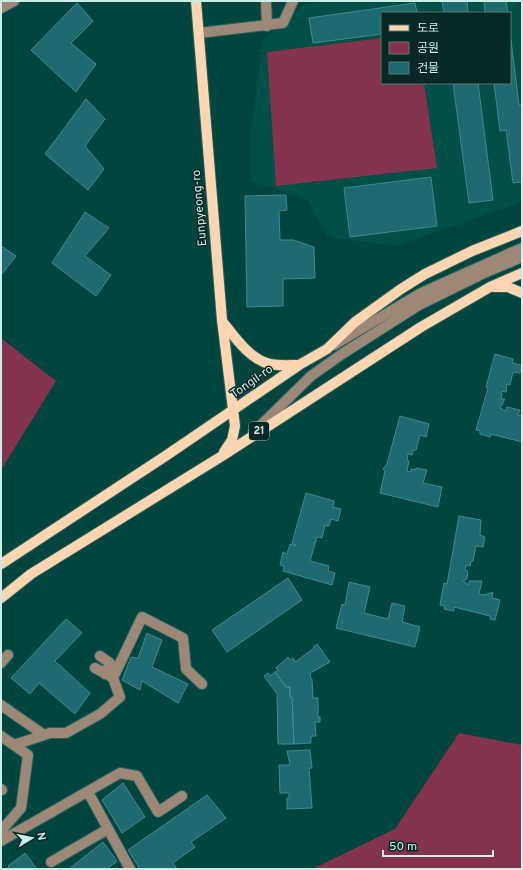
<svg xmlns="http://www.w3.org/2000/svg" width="523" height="870" viewBox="0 0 523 870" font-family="Overpass,'Noto Sans KR',sans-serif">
	<rect width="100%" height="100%" fill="#02453e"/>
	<path fill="#005047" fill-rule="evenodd" d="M325 1H520L522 8V202L397 246 328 237 307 200 251 181V130L263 39 305 5ZM382 13H510V83H382Z"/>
	<path fill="#83334e" d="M382 38V83H424L437 168 276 186 267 52Z
		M1 338 56 381 1 470Z
		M459 733 522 745V869H312L395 829Z"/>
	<path fill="#1f6a70" stroke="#3c8b91" d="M442 1H467L468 13H444Z
		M484 1H506L508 13H485Z
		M77 3 93 21 71 43 96 64 76 92 31 50Z
		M415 3 417 13H382V34L313 43 309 18Z
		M510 32 519 105 522 104V182L513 183 506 130 500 131 494 83H510Z
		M453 83H478L493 200 469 203Z
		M86 99 105 119 85 146 104 169 88 190 45 154Z
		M431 177 437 226 350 237 344 188Z
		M286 195 287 210 279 211 280 240H293L314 247 315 278 283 279V306L247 307 245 196Z
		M85 212 109 228 85 256 111 275 96 296 52 263Z
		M1 246 16 256 1 275Z
		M495 354 513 359 512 363 522 365 520 373 513 372 510 385 507 384 506 392 502 391 501 399H505L500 408 506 411 507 407 520 410 518 415 522 416V442L491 434 490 437 480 434V431L476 430 488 388 486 387Z
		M400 416 429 424 426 437 420 435 416 450H413L412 455 408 454 407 461H409L407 471 411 472V469L415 470 416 468 427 470 423 483 442 487 438 507 380 493 385 471 383 469 387 464Z
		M306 493 334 501 333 507 341 509 338 521 331 519 329 526 325 525 322 538 317 537 310 561 329 566 328 571 335 573 332 585 283 571 284 566 280 565 283 552 287 554 290 544 296 546 292 543Z
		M459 516 481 520 480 535 485 537 483 547 476 546 473 561H471L470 566 466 565 465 570 468 571 467 579 463 581 469 585V581H482L479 594 484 595 493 592 492 598 500 600 495 620 490 619V616L454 607V611L444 609 445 606 440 605 444 583 447 584Z
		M288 578 302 600 227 652 212 630Z
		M349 582 370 587 364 613 388 619 392 603 405 606 402 622 420 627 415 647 336 628 342 604 345 605Z
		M66 619 82 633 55 661 90 693 75 714 39 683 30 694 11 678Z
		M147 633 162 640 152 667 188 684 178 703 142 681 140 690 122 680 131 657 138 658Z
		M317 644 330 662 310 673 311 679H312L313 698H318V717H320V722H315L316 736H311V743L294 744 292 697H290V687H286L275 672 278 670 276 668 288 657 290 660 293 658 295 662 314 648 313 647Z
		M275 672 286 687H290V697H292L294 744H278L277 694 264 676 268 673 270 676Z
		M310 750 312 768H309L312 808 287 809V798H289V793H280L279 765H290L287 751Z
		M123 783 145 817 122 833 102 800Z
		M207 795 226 818 191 842 195 847 173 863 177 869H140L128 850Z
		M103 842 117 861 107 869H69Z
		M25 853 37 869H10L8 866Z"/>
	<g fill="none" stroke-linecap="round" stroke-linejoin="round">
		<g stroke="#26645d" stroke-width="12">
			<path id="minor" d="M266 1 267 26
				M1 8 14 1
				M199 33 283 23 293 1
				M334 345 421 293 522 248
				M253 433 311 376 342 354 419 305 482 274 522 257
				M100 656 110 663 105 674
				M1 663 8 655
				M95 668 110 676
				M1 705 44 735
				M1 736 28 755 21 808 1 831
				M14 745 50 733H66L100 714 120 697 113 678 142 617 183 638 186 669 202 684
				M1 789 2 790
				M88 792 130 869
				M1 841 120 773 137 776 158 812 182 796
				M51 862 108 829"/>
		</g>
		<g stroke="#26645d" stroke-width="12">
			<path id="major" d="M196 1 222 320 235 426 232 440 224 452
				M494 287H508L522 293
				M222 321C234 336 250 360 270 364 279 366 290 365 299 365
				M1 564 167 455 299 365 327 349 355 322 401 289 425 274 472 251 522 231
				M1 598 31 574 222 456 421 327 490 287 522 273"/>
		</g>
		<use href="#minor" stroke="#9d8877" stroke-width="10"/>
		<use href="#major" stroke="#fed5b1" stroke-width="10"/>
	</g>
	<g text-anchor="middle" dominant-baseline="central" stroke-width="3" stroke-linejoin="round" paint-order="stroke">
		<rect fill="#072824" stroke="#90b3ad" stroke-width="1" x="249" y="422" width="20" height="18" rx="3"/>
		<g font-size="11" font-weight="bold" fill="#cbefe8">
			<text x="259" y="431">21</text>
		</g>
		<g font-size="12" fill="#cbefe8" stroke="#072824">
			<text transform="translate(200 208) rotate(-95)">Eunpyeong-ro</text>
			<text transform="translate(252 382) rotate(-35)">Tongil-ro</text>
		</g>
	</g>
	<rect width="523" height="870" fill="none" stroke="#cbefe8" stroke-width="4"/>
	<rect x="381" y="12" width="130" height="72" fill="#072824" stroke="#557872"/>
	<rect x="389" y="25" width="20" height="6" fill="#fed5b1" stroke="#557872"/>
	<text x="417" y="32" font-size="12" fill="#cbefe8">도로</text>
	<rect x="389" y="42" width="20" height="12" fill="#83334e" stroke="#557872"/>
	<text x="417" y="52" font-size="12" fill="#cbefe8">공원</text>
	<rect x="389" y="62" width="20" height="12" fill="#1f6a70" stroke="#557872"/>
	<text x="417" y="72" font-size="12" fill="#cbefe8">건물</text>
	<g transform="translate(32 838) rotate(80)" stroke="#072824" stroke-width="3" paint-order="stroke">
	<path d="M0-3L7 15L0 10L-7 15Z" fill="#cbefe8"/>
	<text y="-6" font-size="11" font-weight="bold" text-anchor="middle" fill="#cbefe8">N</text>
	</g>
	<path d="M383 850v6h110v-6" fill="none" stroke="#cbefe8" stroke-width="2"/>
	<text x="389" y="850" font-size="12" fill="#cbefe8" stroke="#072824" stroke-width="3" paint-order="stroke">50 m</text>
</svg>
